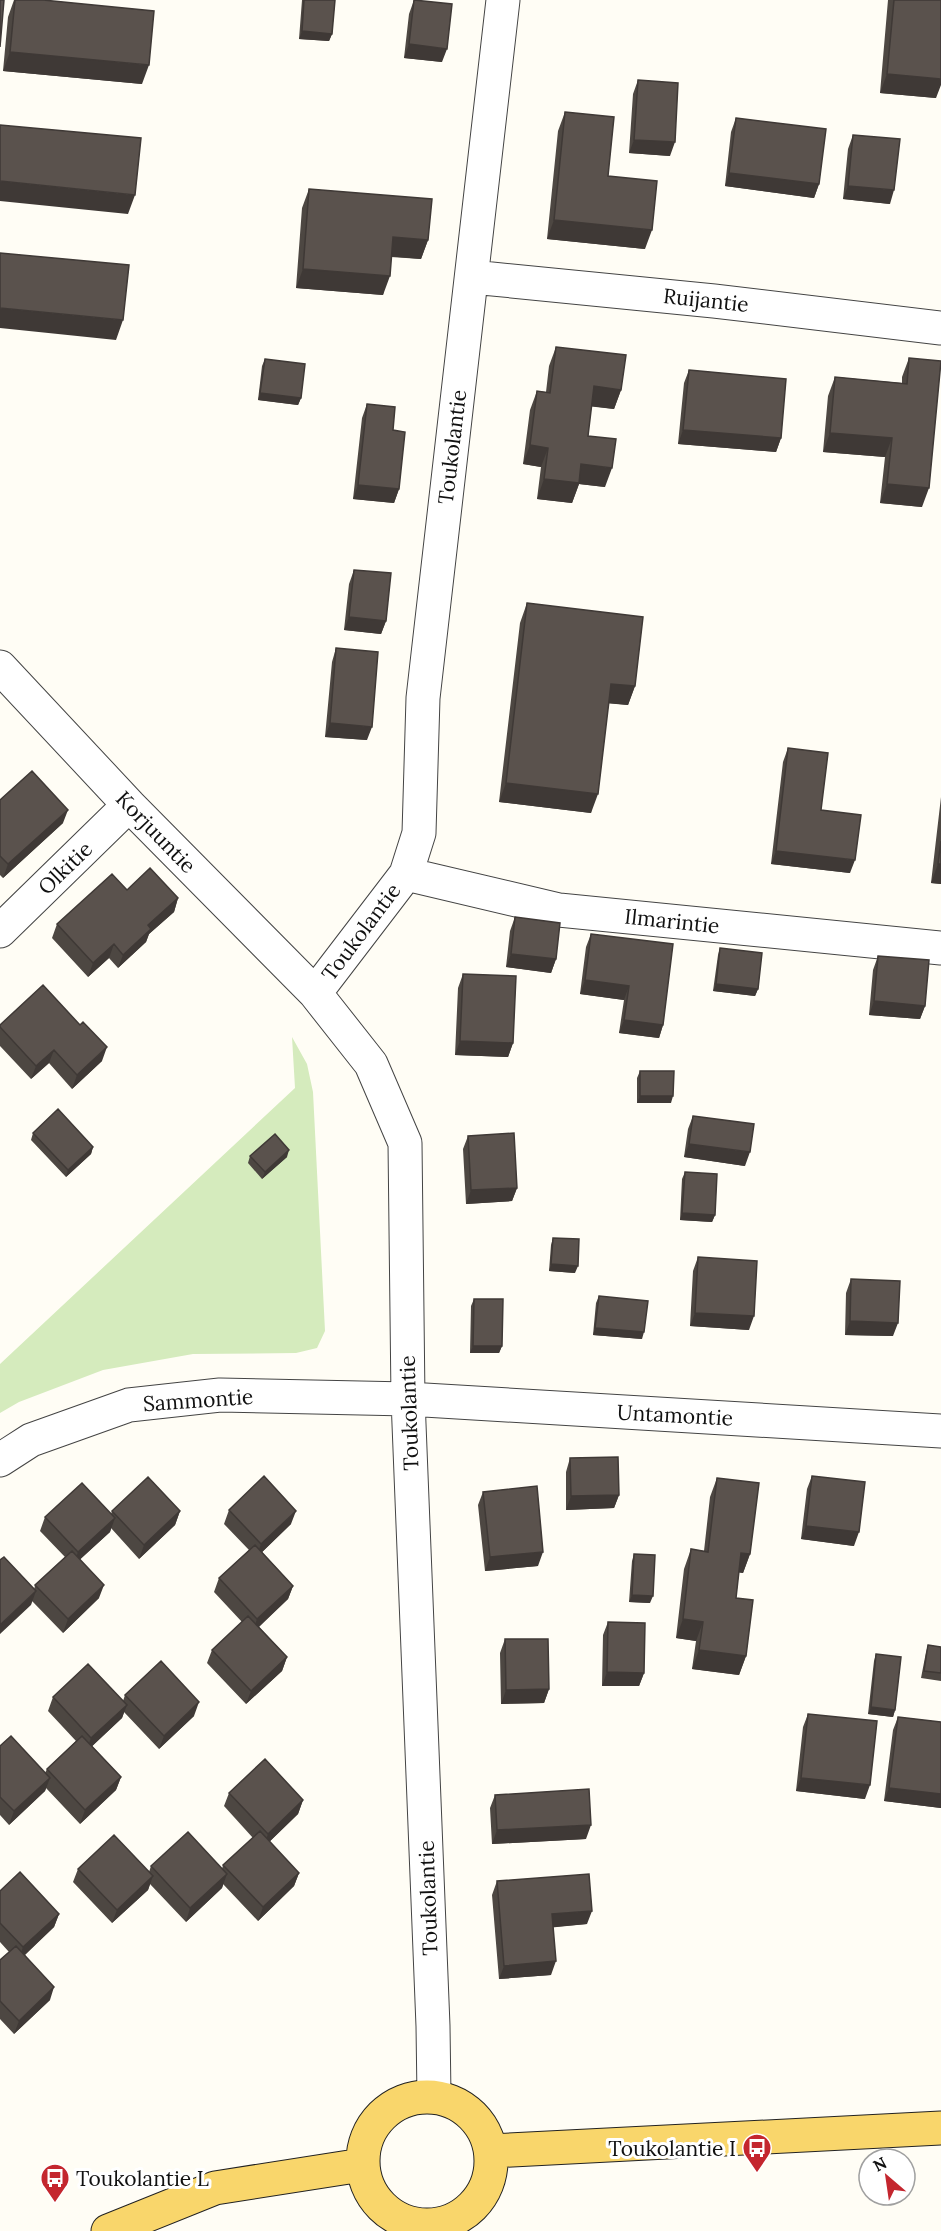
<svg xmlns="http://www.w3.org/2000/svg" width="941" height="2231" viewBox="0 0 941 2231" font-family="Lora,serif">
	<rect width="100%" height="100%" fill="#fffdf5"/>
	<path fill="#d5ebbd" d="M292 1037 307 1064 313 1092 325 1331 317 1348 296 1353 193 1354 103 1370 19 1402 0 1413V1364L295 1088Z"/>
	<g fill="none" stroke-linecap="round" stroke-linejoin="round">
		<g stroke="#444" stroke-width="35">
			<path id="minor" d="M472 277 714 301 941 328
				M0 667 129 805 315 993
				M406 874 559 910 941 948
				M0 931 129 805
				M0 1460 31 1440 129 1405 220 1395 408 1399 941 1431
				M434 2096 433 2026 408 1399 405 1143 371 1064 315 993 406 874 419 833 423 698 503 0
				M429 2226V2231"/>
		</g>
		<g stroke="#222" stroke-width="35">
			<path id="major" d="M363 2161a64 64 0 1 1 128 0a64 64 0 1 1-128 0Z
				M491 2151 941 2128
				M108 2231 215 2188 362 2165"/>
		</g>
		<use href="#minor" stroke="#fff" stroke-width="33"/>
		<use href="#major" stroke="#f9d66b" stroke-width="33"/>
	</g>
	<path fill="#4d4742" d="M14 0H43L142 84 3 71 8 17Z
		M302 0H335L332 34 329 41 299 39Z
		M414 0 442 62 404 58 409 14Z
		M888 0H941L936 98 880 93Z
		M638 80 670 156 629 153 633 94Z
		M565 112 645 249 547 239 558 131Z
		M736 118 819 184 814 198 725 186 731 132Z
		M853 135 890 204 843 199 848 149Z
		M309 189 428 240 421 259 391 257 383 295 296 288 302 208Z
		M556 347 621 390 614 409 591 406 588 436 605 487 579 484 572 503 537 499 541 467 523 464 530 410 537 391 546 392 549 366Z
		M909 358 922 507 880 503 885 457 823 452 828 396 835 377 902 383V377Z
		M265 359 301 398 298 405 258 400 262 366Z
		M689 370 781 438 776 452 678 444 684 383Z
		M367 404 393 430 399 489 394 503 353 499 362 418Z
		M354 570 386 621 381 634 344 630 349 584Z
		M527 603 635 686 628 705 609 703 591 813 499 802 520 623Z
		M336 648 367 740 325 737 332 662Z
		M788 748 850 873 771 864 783 762Z
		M941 797V884L931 883Z
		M0 800 63 823 3 878 0 875Z
		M127 890 178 898 174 912 149 934 146 942 118 968 109 958 88 977 52 938 57 924Z
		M515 917 556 959 551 973 506 967 510 931Z
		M591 934 663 1025 659 1038 619 1033 624 1000 580 994 586 947Z
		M720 948 758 989 755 996 713 991 718 955Z
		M878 956 925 1006 920 1019 869 1015 873 970Z
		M463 974 513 1043 508 1057 455 1055 458 988Z
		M0 1025 102 1061 72 1089 49 1063 31 1079 0 1046Z
		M640 1071 671 1103H637V1078Z
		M693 1116 745 1166 684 1157 688 1129Z
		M33 1133 93 1147 91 1154 66 1177 31 1140Z
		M468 1136 517 1188 512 1201 466 1204 463 1149Z
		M250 1156 287 1157 262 1179 248 1163Z
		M685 1172 715 1215 712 1222 680 1220 682 1179Z
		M553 1238 575 1273 549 1271 551 1245Z
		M698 1257 749 1330 690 1326 693 1271Z
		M851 1279 893 1336 845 1335 846 1293Z
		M599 1296 642 1339 593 1335 596 1303Z
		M474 1299 502 1346 499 1353H470L471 1306Z
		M570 1458 619 1495 614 1508 566 1510V1472Z
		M812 1476 854 1546 801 1539 807 1489Z
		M717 1478 750 1554 743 1573 739 1572 736 1598 746 1656 739 1675 692 1669 696 1641 676 1638 684 1569 691 1549 704 1551 710 1497Z
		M483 1492 538 1566 485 1571 478 1505Z
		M229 1510 291 1524 262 1552 293 1586 288 1599 259 1627 287 1657 282 1671 246 1704 207 1663 212 1650 242 1622 214 1592 219 1578 249 1550 224 1524Z
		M112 1511H180L175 1525 139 1559 111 1528 110 1532 80 1559 99 1598 63 1633 32 1601 31 1605 35 1585 65 1557 40 1531 45 1517 111 1514Z
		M634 1554 650 1603 629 1602 632 1561Z
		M608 1622 644 1673 639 1686H602L603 1635Z
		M505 1639 549 1689 544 1703 501 1704 500 1653Z
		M928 1645 941 1647V1681L921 1678 926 1652Z
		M876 1654 895 1710 893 1717 868 1714 874 1661Z
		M125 1695 194 1716 159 1749 124 1712 122 1718 92 1746 121 1777 116 1790 80 1824 46 1788 45 1791 9 1825 0 1815V1746L45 1773 47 1769 76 1741 48 1711 53 1697 123 1701Z
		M808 1714 865 1799 796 1791 803 1727Z
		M898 1717 941 1722V1808L884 1801 893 1730Z
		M229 1793 303 1800 298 1814 269 1842 299 1873 294 1886 258 1921 223 1884 222 1888 186 1922 150 1884 148 1890 112 1923 73 1882 78 1869 149 1872 151 1866 222 1869 223 1865 253 1838 224 1806Z
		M495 1795 586 1839 492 1844 490 1808Z
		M497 1881 587 1924 553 1927 551 1975 499 1979 492 1895Z
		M0 1891 59 1914 54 1927 25 1955 50 2000 14 2034 0 2019V1960L9 1952 0 1942Z"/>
	<path fill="#3f3936" d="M302 31 332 34 329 41 299 39Z
		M409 44 447 49 442 62 404 58Z
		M10 52 149 65 142 84 3 71Z
		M887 74 941 79V85L936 98 880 93Z
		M634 140 675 142 670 156 629 153Z
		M729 173 819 184 814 198 725 186Z
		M0 181 135 195 128 214 0 201Z
		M848 186 894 190 890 204 843 199Z
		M554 220 652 230 645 249 547 239Z
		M393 237 428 240 421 259 386 256Z
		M303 269 390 276 383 295 296 288Z
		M0 308 123 320 116 340 0 328Z
		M594 386 621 390 614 409 587 406Z
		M260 393 301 398 298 405 258 400Z
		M683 430 781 438 776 452 678 444Z
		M830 433 892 438 885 457 823 452Z
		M530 445 548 448 541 467 523 464Z
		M581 464 612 468 605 487 579 484 572 503 537 499 544 479Z
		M887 484 929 488 922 507 880 503Z
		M358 485 399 489 394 503 353 499Z
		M349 617 386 621 381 634 344 630Z
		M611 684 635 686 628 705 604 703Z
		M330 723 372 727 367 740 325 737Z
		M506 783 598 794 591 813 499 802Z
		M68 810 63 823 3 878 8 864Z
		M776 851 855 860 850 873 771 864Z
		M938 864H941V884L931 883Z
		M178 898 174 912 149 934 146 942 118 968 123 955 148 925Z
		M114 944 109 958 88 977 93 963Z
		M511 954 556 959 551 973 506 967Z
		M585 980 629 986 624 1000 580 994Z
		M716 984 758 989 755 996 713 991Z
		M874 1001 925 1006 920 1019 869 1015Z
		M624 1020 663 1025 659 1038 619 1033Z
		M460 1041 513 1043 508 1057 455 1055Z
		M107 1047 102 1061 72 1089 77 1075Z
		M54 1050 49 1063 31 1079 36 1066Z
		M640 1096H673L671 1103H637Z
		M689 1144 750 1152 745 1166 684 1157Z
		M93 1147 91 1154 66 1177 68 1170Z
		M289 1150 287 1157 262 1179 265 1172Z
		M517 1188 512 1201 466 1204 471 1190Z
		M682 1213 715 1215 712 1222 680 1220Z
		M551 1264 578 1266 575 1273 549 1271Z
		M695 1313 754 1316 749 1330 690 1326Z
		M850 1321 898 1323 893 1336 845 1335Z
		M595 1328 644 1332 642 1339 593 1335Z
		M473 1346H502L499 1353H470Z
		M619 1495 614 1508 566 1510 571 1496Z
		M180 1511 175 1525 139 1559 144 1545Z
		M296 1511 291 1524 256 1558 261 1544Z
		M115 1518 110 1532 73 1566 78 1552Z
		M806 1526 859 1532 854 1546 801 1539Z
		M543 1552 538 1566 485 1571 490 1557Z
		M741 1553 750 1554 743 1573 734 1572Z
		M104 1585 99 1598 63 1633 68 1619Z
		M293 1586 288 1599 252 1633 257 1619Z
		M36 1591 31 1605 0 1634V1625Z
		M632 1595 653 1596 650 1603 629 1602Z
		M683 1619 703 1622 696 1641 676 1638Z
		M699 1650 746 1656 739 1675 692 1669Z
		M287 1657 282 1671 246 1704 251 1691Z
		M607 1672 644 1673 639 1686H602Z
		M549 1689 544 1703 501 1704 506 1690Z
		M199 1702 194 1716 159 1749 164 1736Z
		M127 1705 122 1718 86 1752 91 1738Z
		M871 1707 895 1710 893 1717 868 1714Z
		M121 1777 116 1790 80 1824 85 1810Z
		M50 1778 45 1791 9 1825 14 1811Z
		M801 1778 870 1785 865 1799 796 1791Z
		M889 1788 941 1794V1808L884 1801Z
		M303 1800 298 1814 263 1848 268 1834Z
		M591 1825 586 1839 492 1844 497 1830Z
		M299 1873 294 1886 258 1921 263 1907Z
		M227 1874 222 1888 186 1922 190 1908Z
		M153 1876 148 1890 112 1923 117 1910Z
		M592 1911 587 1924 547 1928 552 1914Z
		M59 1914 54 1927 18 1961 23 1947Z
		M556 1961 551 1975 499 1979 504 1966Z
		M54 1987 50 2000 14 2034 19 2021Z"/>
	<path fill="#5a524d" stroke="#3f3936" stroke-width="1.5" d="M0 0H4L0 47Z
		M15 0H43L154 11 149 65 10 52Z
		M304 0H335L332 34 302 31Z
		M414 0 452 4 447 49 409 44Z
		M894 0H941V79L887 74Z
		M638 80 678 83 675 142 634 140Z
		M565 112 614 117 608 176 657 181 652 230 554 220Z
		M736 118 826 129 819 184 729 173Z
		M0 125 141 138 135 195 0 181Z
		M853 135 900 139 894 190 848 186Z
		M309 189 432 199 428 240 393 237 390 276 303 269Z
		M0 253 129 265 123 320 0 308Z
		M556 347 626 355 621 390 594 386 588 436 616 439 612 468 581 464 579 483 544 479 548 448 530 445 537 391 550 393Z
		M909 358 941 361 929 488 887 484 892 438 830 433 835 377 907 384Z
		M265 359 305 364 301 398 260 393Z
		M689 370 786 379 781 438 683 430Z
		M367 404 395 407 393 430 405 432 399 489 358 485Z
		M354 570 391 573 386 621 349 617Z
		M527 603 643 617 635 686 611 684 598 794 506 783Z
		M336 648 378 652 372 727 330 723Z
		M788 748 828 753 821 810 861 815 855 860 776 851Z
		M32 771 68 810 8 864 0 856V800Z
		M941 841V864H938Z
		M150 868 178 898 148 925 151 929 123 955 114 944 93 963 57 924 112 874 127 890Z
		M515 917 560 923 556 959 511 954Z
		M591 934 673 944 663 1025 624 1020 629 986 585 980Z
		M720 948 762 953 758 989 716 984Z
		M878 956 929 960 925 1006 874 1001Z
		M463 974 516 976 513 1043 460 1041Z
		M43 985 80 1025 83 1022 107 1047 77 1075 54 1050 36 1066 0 1027V1025Z
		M640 1071H674L673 1096H640Z
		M58 1109 93 1147 68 1170 33 1133Z
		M693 1116 754 1124 750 1152 689 1144Z
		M514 1133 517 1188 471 1190 468 1136Z
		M275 1134 289 1150 265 1172 250 1156Z
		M685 1172 717 1174 715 1215 682 1213Z
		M553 1238 579 1239 578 1266 551 1264Z
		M698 1257 757 1261 754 1316 695 1313Z
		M851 1279 900 1281 898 1323 850 1321Z
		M599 1296 648 1301 644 1332 595 1328Z
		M474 1299H503L502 1346H473Z
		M618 1457 619 1495 571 1496 570 1458Z
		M264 1476 296 1511 261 1544 229 1510Z
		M812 1476 865 1482 859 1532 806 1526Z
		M148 1477 180 1511 144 1545 112 1511Z
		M717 1478 759 1483 750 1554 741 1553 736 1598 753 1600 746 1656 699 1650 703 1622 683 1619 691 1549 708 1552Z
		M82 1483 115 1518 78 1552 45 1517Z
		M537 1486 543 1552 490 1557 483 1492Z
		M255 1545 293 1586 257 1619 219 1578Z
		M72 1551 104 1585 68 1619 35 1585Z
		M634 1554 655 1555 653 1596 632 1595Z
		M4 1557 36 1591 0 1625V1560Z
		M248 1616 287 1657 251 1691 212 1650Z
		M608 1622 645 1623 644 1673 607 1672Z
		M505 1639H548L549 1689 506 1690Z
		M928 1645 941 1647V1673L924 1671Z
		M876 1654 901 1657 895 1710 871 1707Z
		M161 1661 199 1702 164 1736 125 1695Z
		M88 1664 127 1705 91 1738 53 1697Z
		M808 1714 877 1721 870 1785 801 1778Z
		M898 1717 941 1722V1794L889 1788Z
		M11 1736 50 1778 14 1811 0 1797V1746Z
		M82 1736 121 1777 85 1810 47 1769Z
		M265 1759 303 1800 268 1834 229 1793Z
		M589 1789 591 1825 497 1830 495 1795Z
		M260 1831 299 1873 263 1907 223 1865Z
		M188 1832 227 1874 190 1908 151 1866Z
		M114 1835 153 1876 117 1910 78 1869Z
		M20 1872 59 1914 23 1947 0 1923V1891Z
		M589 1874 592 1911 552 1914 556 1961 504 1966 497 1881Z
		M16 1946 54 1987 19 2021 0 2001V1960Z"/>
	<defs>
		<g id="bus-pin" transform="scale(1.5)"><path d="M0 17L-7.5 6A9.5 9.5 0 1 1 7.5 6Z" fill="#c4262e" stroke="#fff"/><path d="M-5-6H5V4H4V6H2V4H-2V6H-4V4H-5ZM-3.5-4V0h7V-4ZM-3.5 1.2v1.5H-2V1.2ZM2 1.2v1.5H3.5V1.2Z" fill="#fff"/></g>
	</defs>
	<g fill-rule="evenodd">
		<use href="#bus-pin" x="757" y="2148"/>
		<use href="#bus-pin" x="55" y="2178"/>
	</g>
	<g text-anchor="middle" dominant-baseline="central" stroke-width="6" stroke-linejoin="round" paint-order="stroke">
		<g font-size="21" fill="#111" stroke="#fff">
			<text transform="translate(706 300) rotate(6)">Ruijantie</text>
			<text transform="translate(452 447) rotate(-83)">Toukolantie</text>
			<text transform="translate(156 832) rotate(46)">Korjuuntie</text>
			<text transform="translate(65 868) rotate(-44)">Olkitie</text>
			<text transform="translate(672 921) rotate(6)">Ilmarintie</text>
			<text transform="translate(361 932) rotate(-53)">Toukolantie</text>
			<text transform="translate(198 1400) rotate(-4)">Sammontie</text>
			<text transform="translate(409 1413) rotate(-92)">Toukolantie</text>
			<text transform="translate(675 1415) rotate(3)">Untamontie</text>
			<text transform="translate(428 1898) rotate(-92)">Toukolantie</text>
		</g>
		<g font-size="21" fill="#111" stroke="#fff" text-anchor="end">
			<text x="736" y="2148">Toukolantie I</text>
			<text x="76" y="2178" text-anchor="start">Toukolantie L</text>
		</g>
	</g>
	<g transform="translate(887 2177) rotate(331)"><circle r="28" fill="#ffffff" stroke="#a0a0a0" stroke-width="1.5"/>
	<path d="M0-4.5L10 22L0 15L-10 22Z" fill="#c4262e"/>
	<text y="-9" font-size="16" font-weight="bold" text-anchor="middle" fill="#111111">N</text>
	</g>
</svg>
